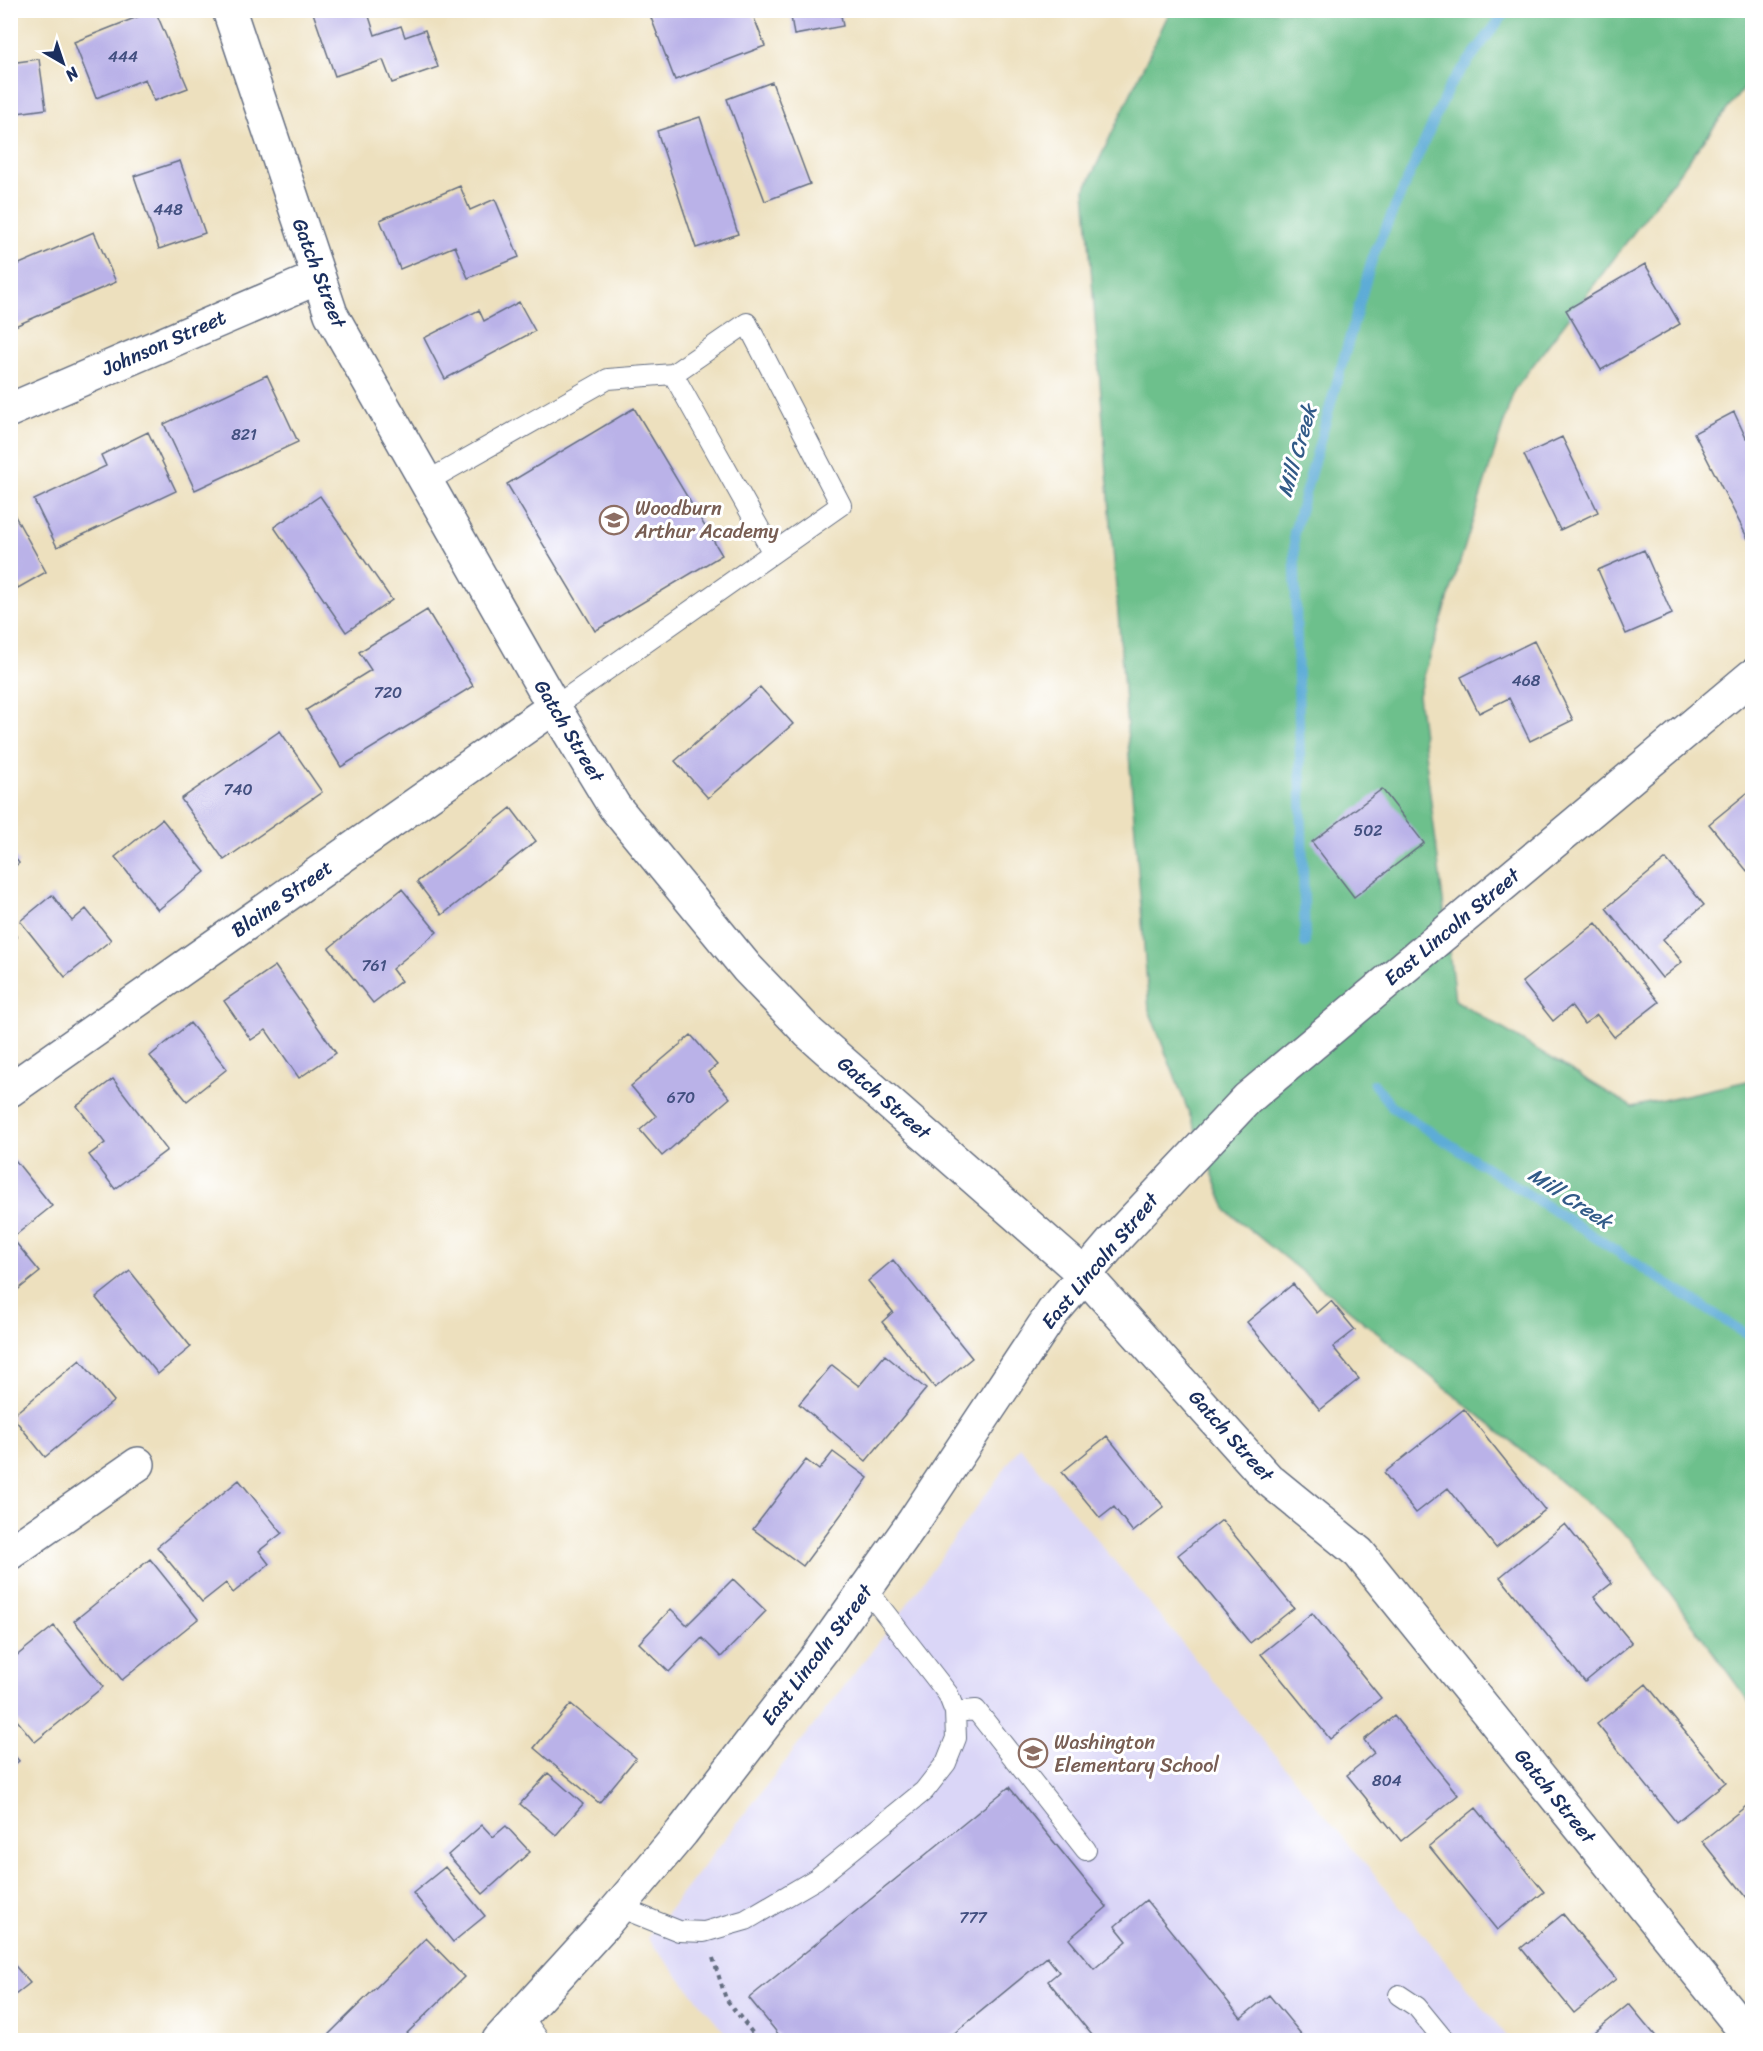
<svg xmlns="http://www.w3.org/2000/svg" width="1763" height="2051" viewBox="0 0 1763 2051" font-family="Sriracha,sans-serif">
	<rect width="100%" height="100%" fill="#fff"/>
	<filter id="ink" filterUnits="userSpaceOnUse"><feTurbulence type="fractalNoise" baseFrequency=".0167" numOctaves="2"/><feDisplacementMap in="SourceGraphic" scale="12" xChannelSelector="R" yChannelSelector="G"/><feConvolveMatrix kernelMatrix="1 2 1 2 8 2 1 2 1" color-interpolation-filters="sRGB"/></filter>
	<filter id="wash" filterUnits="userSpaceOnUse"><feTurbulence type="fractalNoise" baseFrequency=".008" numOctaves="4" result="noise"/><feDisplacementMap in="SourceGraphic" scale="24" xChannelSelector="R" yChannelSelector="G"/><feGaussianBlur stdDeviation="1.35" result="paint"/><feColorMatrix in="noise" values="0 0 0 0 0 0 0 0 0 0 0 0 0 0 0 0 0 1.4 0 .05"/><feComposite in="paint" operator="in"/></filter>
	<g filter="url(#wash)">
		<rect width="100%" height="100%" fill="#ede0be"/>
		<path fill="#dad6f7" d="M1020 1447 1457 1975 1510 2040H731L647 1938 893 1624Z"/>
		<path fill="#6dc08c" stroke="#447875" stroke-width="1.5" d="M1170 11H1752V77L1514 390 1418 695 1455 1000 1632 1107 1752 1080V1706L1631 1539 1227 1211 1149 1010 1085 190Z"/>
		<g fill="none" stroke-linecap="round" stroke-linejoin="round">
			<path stroke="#5dacd7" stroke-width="10" d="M1305 943 1294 532 1373 256 1449 87 1507 10
				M1374 1084 1392 1107 1752 1338"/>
		</g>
		<g id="blocks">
			<path fill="#bab2e8" d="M155 10 188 88 154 101 145 79 96 98 74 42Z
				M312 10H367L375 35 401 26 405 37 425 30 438 67 392 83 383 60 335 76Z
				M648 10H751L765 46 675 80Z
				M790 10H840L843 26 794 35Z
				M39 59 46 109 10 114V63Z
				M772 82 810 184 765 201 727 99Z
				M700 117 738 234 696 248 657 131Z
				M180 161 205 233 159 249 134 176Z
				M460 186 470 210 495 199 519 257 468 278 455 246 400 269 380 220Z
				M94 232 116 282 15 326 10 316V268Z
				M1645 264 1680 324 1601 370 1566 310Z
				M519 302 535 331 445 379 424 338 479 310 484 321Z
				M267 375 298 442 195 490 164 424Z
				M634 408 722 555 595 631 507 484Z
				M1734 412 1746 438 1752 435V537L1748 539 1694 433Z
				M148 432 176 491 57 547 34 500 106 466 101 455Z
				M1562 437 1598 512 1560 530 1524 455Z
				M320 496 392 600 346 632 274 527Z
				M10 507 46 572 18 588 10 576Z
				M1644 550 1672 614 1626 634 1598 570Z
				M427 610 473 686 341 767 306 710 371 670 359 652Z
				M1534 641 1573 720 1530 741 1509 698 1479 713 1461 677Z
				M760 687 793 724 708 798 675 761Z
				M280 731 322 792 224 860 181 799Z
				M1382 789 1424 843 1354 897 1312 842Z
				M1752 789V866L1747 871 1709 824Z
				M511 808 536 841 442 915 417 882Z
				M162 819 205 872 158 910 115 857Z
				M10 851 19 863 10 870Z
				M1666 859 1704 905 1663 939 1682 962 1662 978 1606 908Z
				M402 889 437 932 392 969 401 981 373 1003 329 948Z
				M52 895 72 921 86 909 111 940 65 977 20 921Z
				M1596 923 1659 1002 1614 1037 1597 1015 1584 1024 1571 1006 1553 1021 1522 982Z
				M10 929 17 937 10 942Z
				M275 966 336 1053 299 1078 266 1030 251 1040 224 1001Z
				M10 986 17 994 10 999Z
				M190 1023 227 1069 187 1101 150 1056Z
				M691 1035 717 1065 708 1072 730 1098 662 1156 640 1130 656 1116 631 1086Z
				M113 1079 167 1150 115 1189 89 1155 105 1143 77 1106Z
				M15 1160 52 1206 12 1238 40 1272 10 1296V1163Z
				M893 1260 972 1358 935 1388 882 1322 893 1312 868 1281Z
				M130 1271 191 1347 158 1374 96 1298Z
				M1293 1284 1317 1313 1331 1301 1355 1330 1333 1347 1359 1379 1320 1410 1247 1322Z
				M885 1355 926 1389 866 1461 799 1404 832 1365 859 1386Z
				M80 1360 114 1401 45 1457 12 1416Z
				M1464 1409 1545 1510 1496 1548 1448 1488 1416 1513 1384 1473Z
				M1107 1436 1164 1507 1133 1532 1114 1507 1100 1518 1062 1472Z
				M833 1452 868 1478 803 1566 753 1529 806 1460 819 1470Z
				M239 1480 282 1533 259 1551 269 1564 233 1593 226 1583 202 1602 157 1547Z
				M1222 1520 1294 1608 1250 1643 1178 1555Z
				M1565 1524 1612 1583 1594 1597 1632 1643 1585 1682 1500 1577Z
				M150 1559 198 1619 122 1680 74 1621Z
				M733 1579 766 1611 721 1657 702 1638 669 1672 639 1643 671 1609 687 1625Z
				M1312 1613 1381 1698 1330 1739 1261 1654Z
				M54 1626 103 1687 35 1742 10 1712V1661Z
				M1646 1684 1726 1782 1676 1822 1597 1724Z
				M571 1704 636 1758 599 1803 534 1748Z
				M1394 1716 1458 1795 1401 1841 1347 1775 1374 1753 1364 1740Z
				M10 1750 19 1761 10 1768Z
				M548 1773 583 1804 556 1835 520 1804Z
				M1009 1787 1107 1907 1069 1939 1094 1969 1127 1941 1115 1926 1146 1900 1241 2018 1269 1995 1306 2040H1096L1048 1981 1059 1972 1047 1957 946 2040H783L749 1998Z
				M1750 1803 1752 1806V1904L1702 1841Z
				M1476 1808 1544 1892 1497 1930 1429 1846Z
				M482 1825 493 1837 506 1826 530 1852 483 1894 448 1855Z
				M445 1867 485 1916 453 1942 413 1893Z
				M1563 1914 1616 1979 1574 2013 1521 1948Z
				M426 1938 464 1977 400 2040H323Z
				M10 1960 30 1983 10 1999Z
				M1629 2004 1659 2040H1585Z"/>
		</g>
	</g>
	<g filter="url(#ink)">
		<use href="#blocks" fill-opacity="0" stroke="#646d80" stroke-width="1.5"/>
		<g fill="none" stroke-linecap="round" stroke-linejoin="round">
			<g stroke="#646d80" stroke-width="22">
				<path id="service" d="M673 374 773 553
					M426 482 608 379 673 374 747 323 841 505 554 707
					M955 1712 976 1710 1086 1850
					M619 1907 679 1931 704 1932 746 1920 816 1879 924 1791 946 1763 956 1738 955 1712 948 1694 867 1590
					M1399 1995 1417 2007 1444 2040
					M522 2016 539 2040"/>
			</g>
			<g stroke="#646d80" stroke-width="36">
				<path id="minor" d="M229 10 331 314 554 707 614 806 747 968 809 1033 1085 1275 1268 1479 1359 1553 1752 2040
					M10 410 317 278
					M10 1090 554 707
					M10 1553 138 1464"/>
			</g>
			<g stroke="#646d80" stroke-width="36">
				<path id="tertiary" d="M499 2040 601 1928 682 1832 823 1649 914 1521 1053 1312 1116 1238 1247 1099 1752 676"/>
			</g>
			<path stroke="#646d80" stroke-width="4" stroke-dasharray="4.5 4.5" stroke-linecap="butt" d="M713 1958 726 1999 758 2040"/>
			<use href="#service" stroke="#fff" stroke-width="20"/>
			<use href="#minor" stroke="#fff" stroke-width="33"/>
			<use href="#tertiary" stroke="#fff" stroke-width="33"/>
		</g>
	</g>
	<defs>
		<g id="school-ring" transform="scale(1.5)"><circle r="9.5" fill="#fff" stroke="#8d6e63" stroke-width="1.5"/><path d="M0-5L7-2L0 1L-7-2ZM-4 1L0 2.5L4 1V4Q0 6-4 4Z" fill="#8d6e63"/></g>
	</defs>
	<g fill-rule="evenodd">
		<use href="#school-ring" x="614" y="520"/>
		<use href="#school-ring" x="1033" y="1753"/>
	</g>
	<g text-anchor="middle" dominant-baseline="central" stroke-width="6" stroke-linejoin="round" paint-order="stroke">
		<g font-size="16" fill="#435080">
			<text x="123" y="56">444</text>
			<text x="168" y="209">448</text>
			<text x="244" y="434">821</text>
			<text x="1526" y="680">468</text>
			<text x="388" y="692">720</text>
			<text x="238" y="789">740</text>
			<text x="1368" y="830">502</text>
			<text x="374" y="965">761</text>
			<text x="681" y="1097">670</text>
			<text x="1387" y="1780">804</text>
			<text x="973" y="1917">777</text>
		</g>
		<g font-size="20" fill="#1b2f5e" stroke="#fff">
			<text transform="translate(319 273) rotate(69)">Gatch Street</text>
			<text transform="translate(164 343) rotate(-24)">Johnson Street</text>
			<text transform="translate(569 731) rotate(59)">Gatch Street</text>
			<text transform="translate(282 899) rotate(-35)">Blaine Street</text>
			<text transform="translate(1452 927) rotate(-40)">East Lincoln Street</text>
			<text transform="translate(884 1098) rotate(41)">Gatch Street</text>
			<text transform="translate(1100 1261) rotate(-50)">East Lincoln Street</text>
			<text transform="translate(1231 1436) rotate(48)">Gatch Street</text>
			<text transform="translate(817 1655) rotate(-53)">East Lincoln Street</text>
			<text transform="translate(1555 1796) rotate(51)">Gatch Street</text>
		</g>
		<g font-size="20" fill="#785e54" stroke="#fff" text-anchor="start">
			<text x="635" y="508">Woodburn<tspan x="635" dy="23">Arthur Academy</tspan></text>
			<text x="1054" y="1742">Washington<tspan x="1054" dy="23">Elementary School</tspan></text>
		</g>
		<g font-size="21" font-style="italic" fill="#325b88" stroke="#fff">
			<text transform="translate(1297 451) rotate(-74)">Mill Creek</text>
			<text transform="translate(1570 1198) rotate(33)">Mill Creek</text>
		</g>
	</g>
	<rect width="1763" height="2051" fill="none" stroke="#fff" stroke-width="36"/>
	<g transform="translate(63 63) rotate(141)" stroke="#ffffff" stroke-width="4.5" paint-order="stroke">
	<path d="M0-4.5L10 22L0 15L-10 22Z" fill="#1b2f5e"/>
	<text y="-9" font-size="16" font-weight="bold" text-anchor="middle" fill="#1b2f5e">N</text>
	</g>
</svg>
